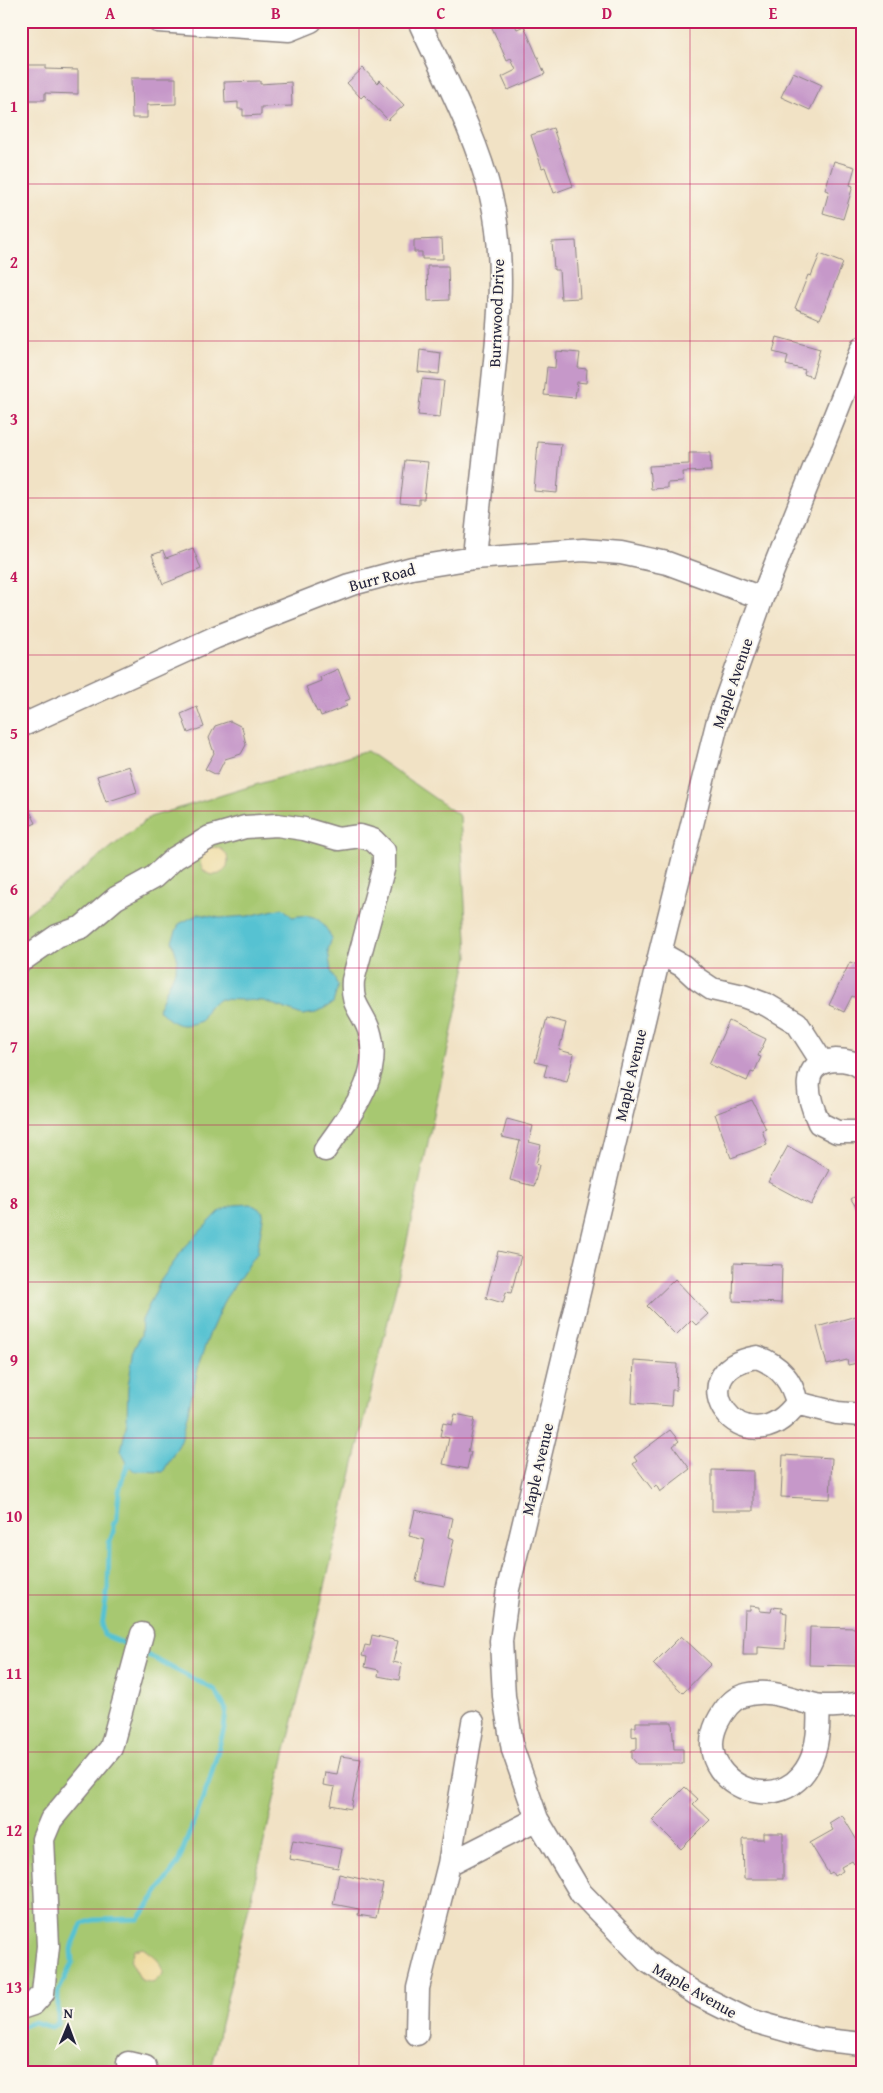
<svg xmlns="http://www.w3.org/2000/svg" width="883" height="2093" viewBox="0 0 883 2093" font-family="'Gentium Book Plus',serif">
	<rect width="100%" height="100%" fill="#fbf7ec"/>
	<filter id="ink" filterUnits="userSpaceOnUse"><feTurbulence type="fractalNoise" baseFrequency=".02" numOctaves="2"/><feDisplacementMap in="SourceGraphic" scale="10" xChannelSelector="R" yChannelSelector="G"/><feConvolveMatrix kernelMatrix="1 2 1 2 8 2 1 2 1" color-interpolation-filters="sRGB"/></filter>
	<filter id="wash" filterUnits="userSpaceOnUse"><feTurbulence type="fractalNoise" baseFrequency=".0096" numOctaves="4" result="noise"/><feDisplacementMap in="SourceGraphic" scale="20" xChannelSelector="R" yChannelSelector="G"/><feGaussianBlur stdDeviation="1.12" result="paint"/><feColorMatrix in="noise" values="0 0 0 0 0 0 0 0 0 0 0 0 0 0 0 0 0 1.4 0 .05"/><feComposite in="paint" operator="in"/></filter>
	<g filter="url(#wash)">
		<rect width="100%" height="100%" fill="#f1e2c5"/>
		<path fill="#a7c871" stroke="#647556" d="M367 751 460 816 468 956 406 1245 219 2032 211 2072H21V918L150 817Z"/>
		<path fill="#eeda9e" stroke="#887e6c" d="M200 861a14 14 0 1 1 28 0a14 14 0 1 1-28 0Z
			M143 1948C152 1955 164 1962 163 1974L153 1983 141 1980 130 1960 134 1950Z"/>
		<path fill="#57c2d2" stroke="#3c7286" d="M283 908 292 917C316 913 320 918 332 938L328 950 331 971 338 986 333 1003 316 1013 302 1015 264 1001 220 999 208 1007 201 1021C179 1029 174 1025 158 1009L176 968 177 957 172 941 179 924 199 914 220 918 249 916Z
			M251 1204 264 1212 257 1253 225 1299 209 1335 200 1360 181 1441 163 1472 134 1471 128 1465 121 1451 127 1421 128 1386 134 1349 141 1335 142 1320 161 1280 185 1247 219 1212 234 1205Z"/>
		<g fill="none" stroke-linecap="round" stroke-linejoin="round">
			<path stroke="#57c2d2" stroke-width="5" d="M128 1465C118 1484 118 1499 117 1519L113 1525V1533L109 1543 108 1588 102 1626 104 1635 133 1647
				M21 2027 34 2022 52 2027 58 2023V1992L72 1963 71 1949 82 1924 93 1920 139 1919 178 1863 209 1782 224 1729 226 1710 215 1690 143 1653"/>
		</g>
		<g id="blocks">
			<path fill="#c698c9" d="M489 21H513L517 29 524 26 545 74 508 90 502 77 516 70 511 59 507 61Z
				M27 65H46V69L78 70V94L45 93V100H27Z
				M363 68 377 83 380 80 404 105 388 120 364 95 361 98 347 83Z
				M793 72 822 85 810 110 781 97Z
				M131 78H176V104L147 105V118H132Z
				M260 81V84L291 82 292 106 261 107V115L243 116V109H238V102L225 103 224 82Z
				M553 128 573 186 554 193 545 167 542 168 531 135Z
				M834 161 855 167 850 185 853 186 843 219 823 213 829 191 825 190Z
				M442 239 443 259H422V252H414V240Z
				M576 241 580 298 561 299 559 270H554L552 242Z
				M820 254 843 263 820 319 795 308 808 275 811 276Z
				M427 266H448L449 300 428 301Z
				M777 337 820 349 812 377 804 374 805 370 786 365 788 356 773 352Z
				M420 350 441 353 439 374 418 372Z
				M556 351 580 353 578 368 587 369 586 383 577 382 575 398 544 395 547 367 555 368Z
				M422 379 444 381 440 417 418 415Z
				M538 442 561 444 557 493 534 491Z
				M689 453H710L711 471 682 472 683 482 667 483V488L651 489 649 466 689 464Z
				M405 460 428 462 424 499H419V505L400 503Z
				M193 548 201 569 163 584 152 555 163 551 166 558Z
				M338 669 350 699 345 701 347 706 321 716 319 711 317 712 306 687 321 681 320 677Z
				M197 707 204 727 188 733 181 714Z
				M230 721 242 727 246 745 241 754 225 759 217 775 205 769 214 753 209 738 215 726Z
				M129 766 137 792 106 802 97 776Z
				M21 794 36 823 21 830Z
				M850 962 862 967V1001L852 996 844 1012 829 1005Z
				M547 1018 566 1023 559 1050 574 1054 567 1082 544 1076 547 1065 535 1062Z
				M729 1021 766 1039 758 1056 761 1057 754 1073 751 1072 747 1081 709 1064Z
				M752 1100 766 1129 762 1130 767 1145 731 1158 715 1114Z
				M507 1119 533 1126 529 1142 541 1145 536 1164 539 1165 534 1186 510 1180 520 1141 502 1137Z
				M788 1146 830 1170 811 1205 768 1182Z
				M862 1192V1217L851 1199Z
				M498 1251 521 1256 511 1293 506 1292 503 1303 486 1298Z
				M734 1263 782 1265 781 1303 733 1301Z
				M675 1279 708 1314 696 1325 691 1320 676 1335 647 1306Z
				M856 1316 862 1337V1362L848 1365 847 1360 827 1365 817 1327Z
				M634 1361 677 1364 676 1390H672L671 1406 632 1403Z
				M455 1414 475 1418 468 1452H471L467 1469 443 1464 449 1438 440 1436 443 1423 452 1425Z
				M670 1430 679 1441 673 1446 690 1469 660 1492 656 1485 652 1489 633 1464 637 1461 634 1457Z
				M783 1455 832 1458 830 1499 781 1497Z
				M712 1470 753 1471V1511H712Z
				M415 1510 453 1518 449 1537 454 1539 444 1586 416 1581 425 1540 409 1536Z
				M750 1606 760 1607V1611L771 1612 772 1607 782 1608 781 1612 787 1613 785 1649 758 1647V1655H743L745 1611H750Z
				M810 1627 857 1628 856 1666 809 1665Z
				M372 1635 398 1641 393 1662 402 1664 399 1680 378 1676 379 1670 365 1667 367 1657 362 1656 365 1645 370 1646Z
				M681 1636 711 1664 683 1693 653 1664Z
				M636 1722H672L674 1749H683V1764H637L632 1758V1750L637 1749V1736L632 1737V1727H636Z
				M341 1756 361 1759 351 1809 331 1805 335 1787 323 1785 325 1772 337 1774Z
				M685 1787 698 1799 693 1804 710 1820 681 1849 652 1820Z
				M842 1815 862 1849V1859L854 1864 852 1861 841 1867 843 1871 834 1876 832 1872 829 1874 810 1843 833 1830 829 1823Z
				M764 1833H783V1879H744L743 1839H764Z
				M293 1840 342 1849 338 1868 289 1859Z
				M339 1874 383 1884 376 1918 358 1915 359 1909 333 1904Z"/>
		</g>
	</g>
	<g filter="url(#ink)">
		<use href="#blocks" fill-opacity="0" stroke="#8a8280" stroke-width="1"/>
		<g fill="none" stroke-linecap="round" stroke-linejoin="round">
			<g stroke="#8a8280" stroke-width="25">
				<path id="minor" d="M158 21 289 30 311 21
					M419 21C445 78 476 135 491 196 507 262 498 333 491 400 485 453 479 505 474 558
					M862 348 762 598 717 724 660 953 508 1589 501 1641 504 1696 513 1750 537 1819 581 1893 647 1961 696 1994 746 2019 817 2039 862 2044
					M21 726 216 637 349 585 412 568 474 558 583 550 621 553 667 563 762 598
					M660 953 683 966 697 979 712 989 743 996 767 1005 797 1023 822 1062
					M21 961 57 936 82 927 116 898 154 877 175 858 210 837 245 827 277 825 304 829 338 839 360 836 373 840 384 851V866L353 980C351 1007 361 1008 369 1030 384 1077 350 1114 325 1150
					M862 1068C855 1062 845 1060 836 1060 797 1062 808 1099 819 1123L837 1132H862
					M757 1357C779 1365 792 1380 797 1403 744 1474 673 1371 757 1357Z
					M797 1403 837 1413 862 1415
					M818 1706C827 1841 684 1794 717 1723 722 1713 730 1700 742 1696 770 1687 790 1699 816 1705 831 1708 847 1705 862 1703
					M449 1864 537 1819
					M21 2008 33 2004 43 1993 48 1946 43 1839 51 1820 111 1748 142 1634
					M417 2034 418 1988 449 1864 473 1722
					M128 2063 145 2067 146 2072"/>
			</g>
			<use href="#minor" stroke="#fff" stroke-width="22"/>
		</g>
	</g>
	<path fill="none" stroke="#c2185b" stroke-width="1" stroke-opacity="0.55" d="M193 21V2072M359 21V2072M524 21V2072M690 21V2072M21 184H862M21 341H862M21 498H862M21 655H862M21 811H862M21 968H862M21 1125H862M21 1282H862M21 1438H862M21 1595H862M21 1752H862M21 1909H862"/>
	<g text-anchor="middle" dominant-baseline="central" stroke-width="4" stroke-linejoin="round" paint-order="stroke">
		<g font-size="16" fill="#22223b" stroke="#fbf7ec">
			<text transform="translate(496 313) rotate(-88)">Burnwood Drive</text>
			<text transform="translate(382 577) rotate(-15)">Burr Road</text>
			<text transform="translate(732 683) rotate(-71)">Maple Avenue</text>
			<text transform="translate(630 1075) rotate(-77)">Maple Avenue</text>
			<text transform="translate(537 1469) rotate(-77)">Maple Avenue</text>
			<text transform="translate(695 1990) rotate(30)">Maple Avenue</text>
		</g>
	</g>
	<rect width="883" height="2093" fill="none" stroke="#fbf7ec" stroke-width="55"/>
	<g transform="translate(68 2026) rotate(1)" stroke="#fbf7ec" stroke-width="4" paint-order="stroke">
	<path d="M0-4L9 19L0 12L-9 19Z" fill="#22223b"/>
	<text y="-8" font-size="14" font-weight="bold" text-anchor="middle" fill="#22223b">N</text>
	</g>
	<rect x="28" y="28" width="828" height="2038" fill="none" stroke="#c2185b" stroke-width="2"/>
	<g font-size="16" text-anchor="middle" font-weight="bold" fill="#c2185b">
		<text x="110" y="19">A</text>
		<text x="276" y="19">B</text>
		<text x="441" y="19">C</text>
		<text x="607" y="19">D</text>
		<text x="773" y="19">E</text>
		<text x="14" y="112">1</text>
		<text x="14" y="268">2</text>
		<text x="14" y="425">3</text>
		<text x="14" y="582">4</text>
		<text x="14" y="739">5</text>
		<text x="14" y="895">6</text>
		<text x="14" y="1052">7</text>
		<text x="14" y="1209">8</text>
		<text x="14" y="1366">9</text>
		<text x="14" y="1522">10</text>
		<text x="14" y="1679">11</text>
		<text x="14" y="1836">12</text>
		<text x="14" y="1993">13</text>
	</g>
</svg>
